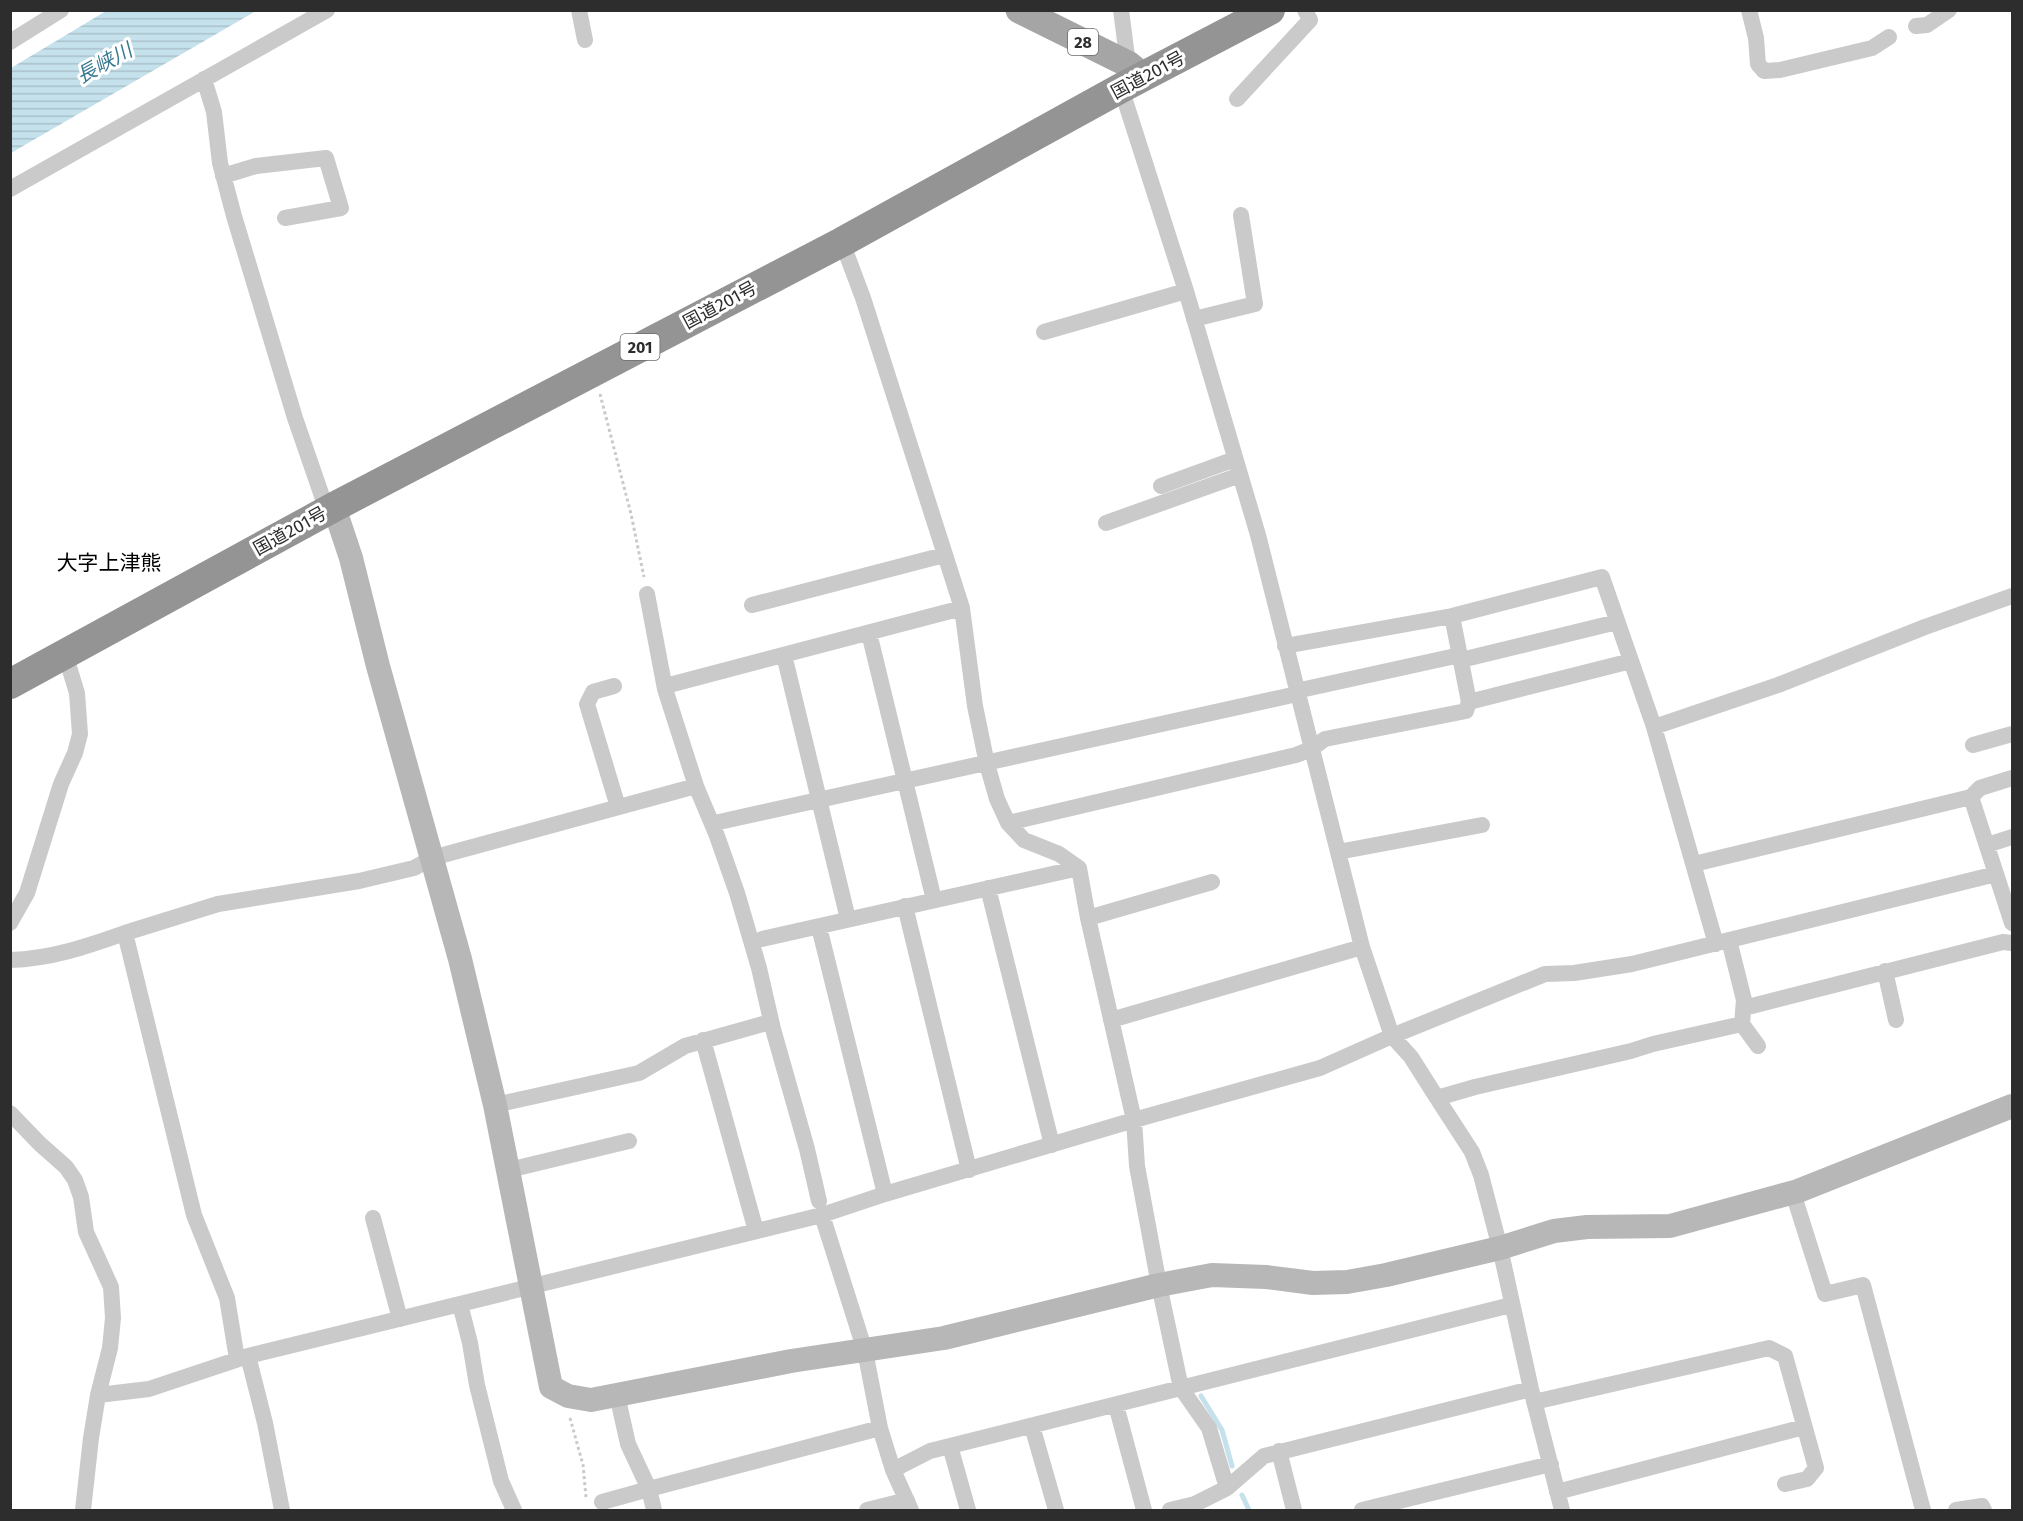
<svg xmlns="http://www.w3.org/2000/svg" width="2023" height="1521" viewBox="0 0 2023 1521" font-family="'Fira Sans','Noto Sans JP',sans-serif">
	<defs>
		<pattern id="water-rules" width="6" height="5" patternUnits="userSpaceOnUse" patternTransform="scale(1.5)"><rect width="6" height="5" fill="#c5e1ec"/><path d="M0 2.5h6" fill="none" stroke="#aac1cb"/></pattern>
	</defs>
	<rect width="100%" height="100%" fill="#fff"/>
	<path fill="url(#water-rules)" d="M106 11H256L11 153V68Z"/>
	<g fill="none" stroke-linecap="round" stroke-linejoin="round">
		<path stroke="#c5e1ec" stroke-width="5" d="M1201 1396 1222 1430 1232 1466
			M1242 1495 1249 1510"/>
		<path stroke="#cacaca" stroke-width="3" stroke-dasharray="3 3" stroke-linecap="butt" d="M600 394 631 514 644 577
			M570 1418 583 1465 586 1497"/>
		<path stroke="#cacaca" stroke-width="16" d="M579 10 585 40
			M1121 10 1128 64
			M1749 10 1756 38 1758 64 1764 71 1780 70 1872 48 1889 37
			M1916 26 1927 25 1949 10
			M10 42 61 10
			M204 79 214 112 220 163 234 216 295 418 324 502 334 507
			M1121 88 1186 291 1258 535 1362 947 1392 1036 1411 1057 1437 1098 1472 1152 1481 1175 1500 1248 1531 1389 1562 1510
			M1237 99 1310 20 1305 10
			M223 176 256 166 326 158 341 208 285 218
			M10 189 327 10
			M842 242 863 298 962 608 975 706 987 764 997 799 1008 823 1024 840 1059 854 1079 868 1088 918 1134 1120 1137 1166 1159 1285 1181 1388 1209 1428 1227 1488
			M1194 319 1255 304 1241 215
			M1044 332 1186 291
			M1161 486 1235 459
			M1106 523 1240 475
			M647 594 665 689 696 786 717 836 737 893 759 968 773 1029 807 1149 819 1201
			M752 605 944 555
			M869 633 934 900
			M1285 646 1452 616 1602 577 1654 727 1716 944
			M784 655 848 919
			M1461 660 1617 622
			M673 684 962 608
			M614 686 593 692 587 704 618 807
			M1296 691 1460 655
			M1469 702 1631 661
			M1654 727 1778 685 1925 627 2012 596
			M1973 745 2012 734
			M1971 797 2012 923
			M719 822 1297 694
			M1008 823 1296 755 1311 749 1325 739 1466 711 1469 702 1452 616
			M1987 845 2012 837
			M1338 852 1482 825
			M1694 864 1971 797 1980 788 2012 778
			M988 888 1052 1145
			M905 906 969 1170
			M1088 918 1212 882
			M10 923 27 893 61 784 75 753 80 734 77 693 65 654
			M819 927 885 1194
			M125 933 218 904 359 881 414 868 432 858 696 786
			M762 939 1079 868
			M10 960C51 959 88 946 125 933L194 1215 227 1298 237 1359
			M1885 971 1896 1020
			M1744 1008 2003 942 2012 943
			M1111 1020 1362 947
			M1742 1024 1758 1046
			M703 1040 756 1231
			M1437 1098 1475 1087 1631 1051 1653 1044 1742 1024 1744 1000 1729 940
			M495 1105 639 1073 685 1046 763 1024
			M10 1113 40 1144 66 1167 75 1180 81 1197 86 1232 111 1287 113 1318 110 1348 98 1395 91 1438 83 1510
			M509 1170 629 1141
			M1793 1193 1825 1294 1863 1285 1923 1510
			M822 1215 865 1351 880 1428 893 1470 911 1510
			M373 1218 400 1319
			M460 1304 470 1343 477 1385 501 1481 514 1510
			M248 1356 265 1423 282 1510
			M98 1395 149 1389 248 1356 822 1215 885 1194 1134 1120 1320 1068 1392 1036 1545 974 1574 973 1632 964 1996 874
			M1534 1402 1769 1348 1785 1356 1816 1468 1807 1479 1785 1484
			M1116 1405 1144 1510
			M1032 1426 1056 1510
			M950 1446 968 1510
			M1279 1451 1294 1510
			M893 1470 930 1451 1511 1305
			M1557 1492 1804 1427
			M602 1502 649 1489 628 1444 617 1395
			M654 1510 649 1489 880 1428
			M867 1510 907 1500
			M1170 1510 1195 1504 1227 1488 1264 1456 1531 1389
			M1362 1510 1551 1464
			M1956 1510 1982 1506 1984 1510"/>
		<path stroke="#b7b7b7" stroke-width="24" d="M334 507 351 558 378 666 460 959 495 1105 551 1387 568 1396 591 1400 791 1361 944 1338 1159 1285 1212 1275 1266 1277 1313 1283 1347 1282 1386 1275 1500 1248 1554 1231 1587 1227 1670 1226 1798 1191 2012 1106"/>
		<path stroke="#a5a5a5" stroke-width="27" d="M1019 10 1128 64 1144 77"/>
		<path stroke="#949494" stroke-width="30" d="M10 684 334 507 842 242 1121 88 1270 10"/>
	</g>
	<g text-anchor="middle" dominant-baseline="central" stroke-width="6" stroke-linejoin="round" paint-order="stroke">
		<g fill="#fff" stroke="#6c6c6c" stroke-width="1.5">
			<rect x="1068" y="29" width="30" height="26" rx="4.5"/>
			<rect x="620.5" y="334" width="39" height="26" rx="4.5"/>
		</g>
		<g font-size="16" font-weight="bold" fill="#2d2d2d">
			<text x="1083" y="42">28</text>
			<text x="640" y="347">201</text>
		</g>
		<g font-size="18" fill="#2d2d2d" stroke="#fff">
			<text transform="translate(1148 75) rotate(-28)">国道201号</text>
			<text transform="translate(720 305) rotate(-28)">国道201号</text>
			<text transform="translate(290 531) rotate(-29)">国道201号</text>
		</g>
		<g font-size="20" font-style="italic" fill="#397990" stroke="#fff">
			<text transform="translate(104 63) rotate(-29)">長峡川</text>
		</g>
		<g font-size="21" fill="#000" stroke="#fff">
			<text x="109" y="563">大字上津熊</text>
		</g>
	</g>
	<rect width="2023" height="1521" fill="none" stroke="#2d2d2d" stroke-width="24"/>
</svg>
